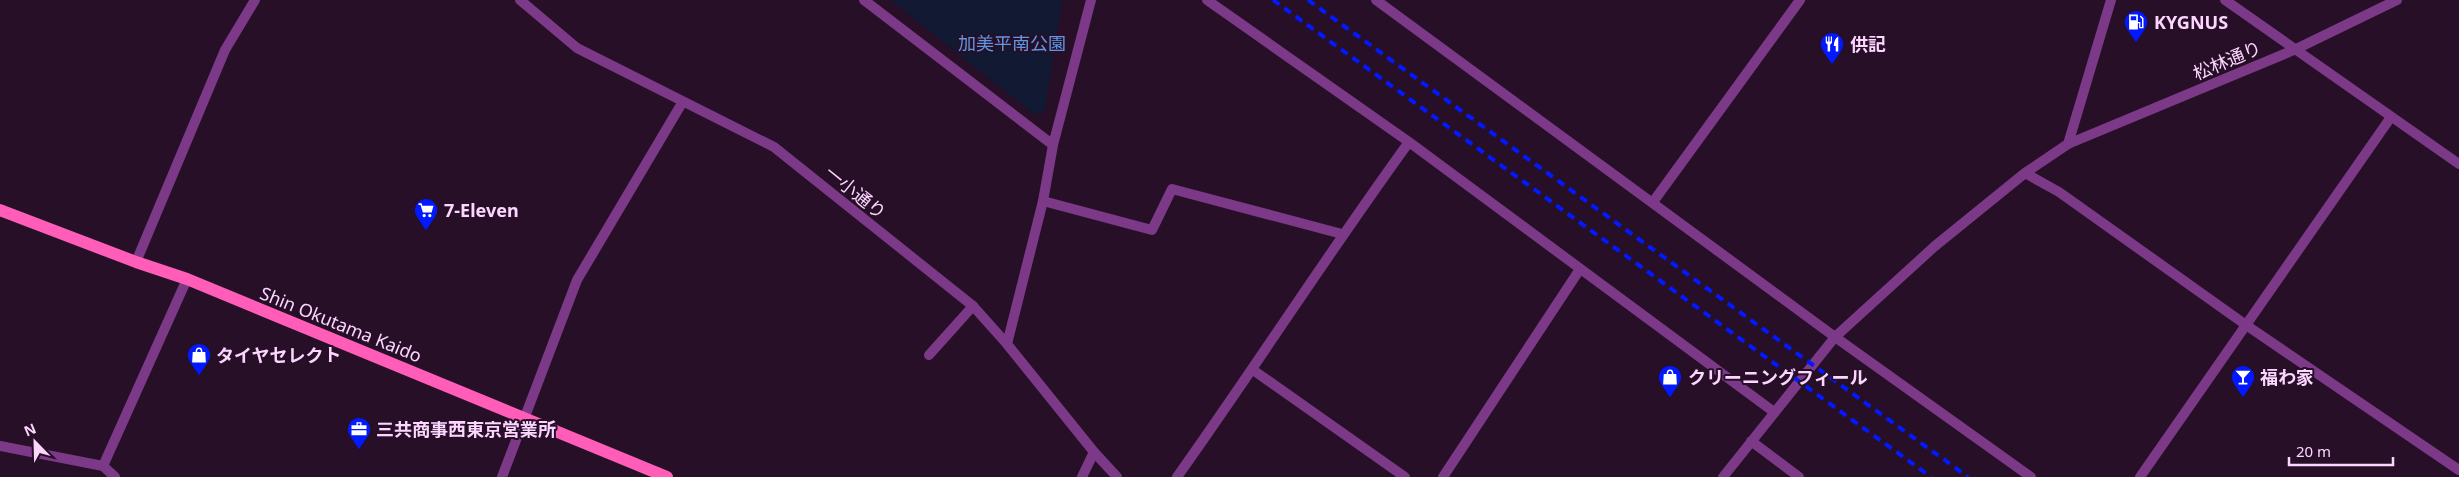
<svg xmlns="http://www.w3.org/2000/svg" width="2459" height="477" viewBox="0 0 2459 477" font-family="'Noto Sans','Noto Sans JP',sans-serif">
	<rect width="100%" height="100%" fill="#270f28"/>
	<path fill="#121932" d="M891 0H1062L1045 110 1035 115Z"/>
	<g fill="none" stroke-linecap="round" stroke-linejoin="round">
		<path stroke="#7c3988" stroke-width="10" d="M1043 201 1152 230 1172 189 1342 234
			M929 355 973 306
			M1253 370 1405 477
			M1443 477 1580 269
			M2140 477 2391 117"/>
		<path stroke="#7c3988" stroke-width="10" d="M864 0 1053 145
			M1207 0 1409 142 1774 412
			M1376 0 1835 337 2031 477
			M2025 173 2059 192 2246 325 2459 470
			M1653 202 1800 0
			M136 262 225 50 255 0
			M1007 344 1043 201 1053 145 1091 0
			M1751 441 1799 477
			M0 446 103 466 115 477
			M103 466 187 279
			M502 477 577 280 682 103
			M1082 477 1094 452
			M1177 477C1256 366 1329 252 1409 142
			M1723 477 1835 337 1935 246 2025 173 2068 144 2111 0"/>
		<path stroke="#7c3988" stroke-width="10" d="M520 0 577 48 774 147 973 306 1007 344 1094 452 1117 477
			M2225 0 2459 164
			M2068 144 2294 50 2397 0"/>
		<path stroke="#ff5db8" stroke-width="12" d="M0 210 136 262 187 279 667 477"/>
		<path stroke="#0219ff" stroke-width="4" stroke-dasharray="8 6" stroke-linecap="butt" d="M1273 0 1931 477
			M1308 0 1968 477"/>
	</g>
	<defs>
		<g id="fuel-pin" transform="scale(1.25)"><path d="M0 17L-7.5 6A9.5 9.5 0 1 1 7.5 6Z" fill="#0219ff" stroke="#270f28"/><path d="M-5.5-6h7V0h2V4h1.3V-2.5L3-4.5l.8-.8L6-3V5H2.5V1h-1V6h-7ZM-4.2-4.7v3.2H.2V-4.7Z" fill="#fff"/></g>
		<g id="restaurant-pin" transform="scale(1.25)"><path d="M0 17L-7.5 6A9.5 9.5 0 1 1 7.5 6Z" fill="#0219ff" stroke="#270f28"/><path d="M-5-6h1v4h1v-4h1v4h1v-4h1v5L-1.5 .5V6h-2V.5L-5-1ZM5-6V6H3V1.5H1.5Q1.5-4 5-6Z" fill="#fff"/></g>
		<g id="supermarket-pin" transform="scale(1.25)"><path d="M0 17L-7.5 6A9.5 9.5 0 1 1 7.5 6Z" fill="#0219ff" stroke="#270f28"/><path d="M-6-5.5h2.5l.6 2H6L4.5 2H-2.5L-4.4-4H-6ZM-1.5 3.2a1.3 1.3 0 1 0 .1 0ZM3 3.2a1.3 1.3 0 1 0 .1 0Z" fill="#fff"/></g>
		<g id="shop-pin" transform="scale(1.25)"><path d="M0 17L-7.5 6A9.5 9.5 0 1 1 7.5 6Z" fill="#0219ff" stroke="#270f28"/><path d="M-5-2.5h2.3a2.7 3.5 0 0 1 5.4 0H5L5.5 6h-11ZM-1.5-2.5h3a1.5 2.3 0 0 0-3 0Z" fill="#fff"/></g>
		<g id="bar-pin" transform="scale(1.25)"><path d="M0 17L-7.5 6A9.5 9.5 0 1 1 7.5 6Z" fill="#0219ff" stroke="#270f28"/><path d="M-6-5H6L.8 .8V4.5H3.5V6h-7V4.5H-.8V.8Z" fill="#fff"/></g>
		<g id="office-pin" transform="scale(1.25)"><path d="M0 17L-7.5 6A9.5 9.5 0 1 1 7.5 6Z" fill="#0219ff" stroke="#270f28"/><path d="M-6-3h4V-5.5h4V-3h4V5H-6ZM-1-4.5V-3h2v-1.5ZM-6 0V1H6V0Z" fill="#fff"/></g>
	</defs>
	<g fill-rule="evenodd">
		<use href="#fuel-pin" x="2136" y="22"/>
		<use href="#restaurant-pin" x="1832" y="44"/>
		<use href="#supermarket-pin" x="426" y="210"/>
		<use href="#shop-pin" x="199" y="355"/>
		<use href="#shop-pin" x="1670" y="377"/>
		<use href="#bar-pin" x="2243" y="377"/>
		<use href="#office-pin" x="359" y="429"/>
	</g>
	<g text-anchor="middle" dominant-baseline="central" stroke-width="4" stroke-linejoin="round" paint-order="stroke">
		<g font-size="18" font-weight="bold" fill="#fcd6ff" stroke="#270f28" text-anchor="start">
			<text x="2154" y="22">KYGNUS</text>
			<text x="1850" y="44">供記</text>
			<text x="444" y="210">7-Eleven</text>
			<text x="216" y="355">タイヤセレクト</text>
			<text x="1688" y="377">クリーニングフィール</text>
			<text x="2260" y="377">福わ家</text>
			<text x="376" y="429">三共商事西東京営業所</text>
		</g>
		<g font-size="18" fill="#5e98e3" stroke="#270f28">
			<text x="1012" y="43">加美平南公園</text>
		</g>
		<g font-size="18" fill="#fcd6ff" stroke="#270f28">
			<text transform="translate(2227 60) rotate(-23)">松林通り</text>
			<text transform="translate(856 192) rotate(39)">一小通り</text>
			<text transform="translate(341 324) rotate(22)">Shin Okutama Kaido</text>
		</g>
	</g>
	<g transform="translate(35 442) rotate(337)" stroke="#270f28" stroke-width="4" paint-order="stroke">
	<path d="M0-4L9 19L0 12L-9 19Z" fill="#fcd6ff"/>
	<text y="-8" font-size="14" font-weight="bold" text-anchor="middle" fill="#fcd6ff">N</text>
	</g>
	<path d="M2289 457v8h104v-8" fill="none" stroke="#fcd6ff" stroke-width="2.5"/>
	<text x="2296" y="457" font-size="15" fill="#fcd6ff" stroke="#270f28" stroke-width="4" paint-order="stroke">20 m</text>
</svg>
